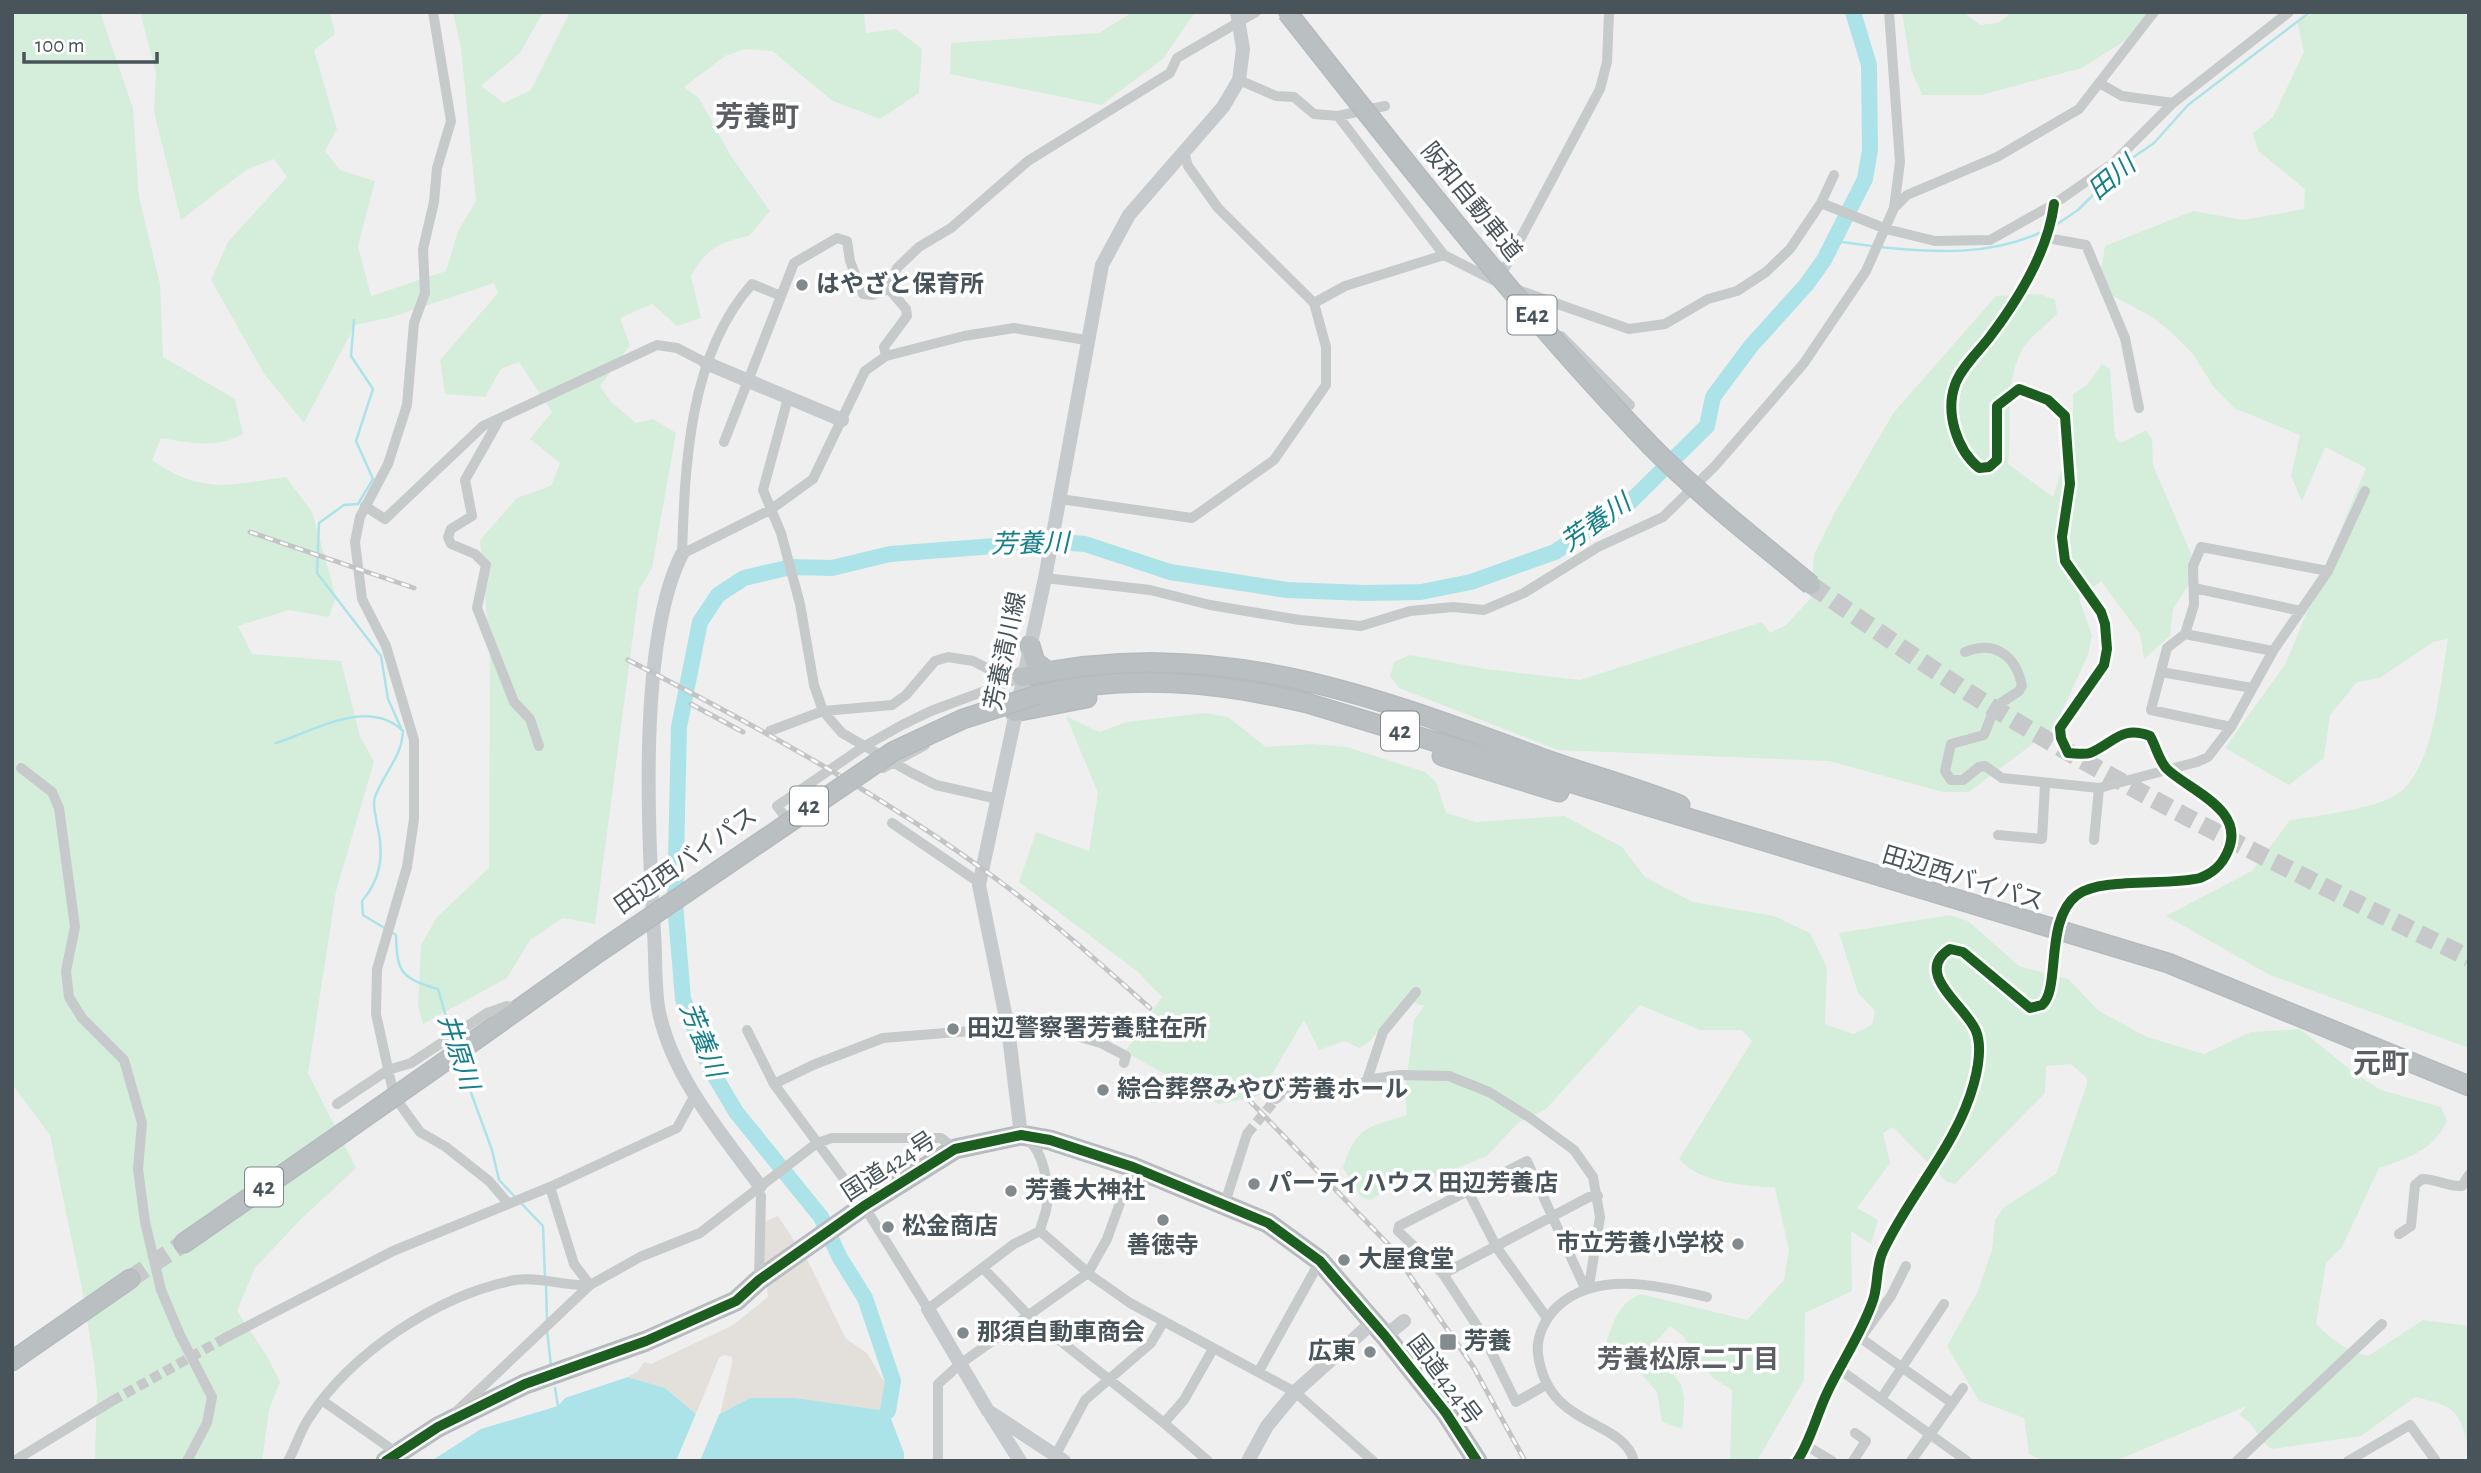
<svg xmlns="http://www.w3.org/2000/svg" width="2481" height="1473" viewBox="0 0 2481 1473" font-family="'Alegreya Sans','Noto Sans JP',sans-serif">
	<rect width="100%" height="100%" fill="#f0efef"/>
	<path fill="#d5eddb" d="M12 12H100L133 108 139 197 160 284 163 357 235 399 243 434C215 449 191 443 161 438L152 460C202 495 230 485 286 477L312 512 336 597 329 617 289 610 238 626 252 654 341 661 360 736 374 762 336 891 308 1073 356 1168 299 1221 255 1268 237 1311 267 1356 280 1382 269 1410 262 1461H95L97 1391 94 1363 82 1289 50 1135 12 1084Z
		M140 12H330L335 34 314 50 337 129 325 151 340 170 375 181 358 246 371 296 446 271 458 231 476 201 461 48 453 12H543L520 53 481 86 504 103 531 90 570 12H864L866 33 896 29 922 49 919 93 880 119 833 101 772 51 745 49 725 56 684 87 699 98 731 156 770 211 749 236C719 242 706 249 691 276L701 318 677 326 652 304 620 318 630 345 600 386 611 402 636 423 653 419 676 433 652 568 639 590 595 924 563 918 530 940 507 978 423 1024 418 1006 421 945 437 917 489 868 490 653 480 540 517 498 551 486 560 463 530 439 552 412 519 362 501 369 485 397 445 394 440 360 498 293 494 283 392 317 355 325 304 423 265 375 211 280 228 242 287 177 274 159 246 170 181 220 154 112 156 73Z
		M1133 12H1195L1163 59 1101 105 950 74 951 43 1099 33Z
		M1902 12H1963L1980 25 1998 23 2012 12H2150L2145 28 2082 68 1981 95H1922L1911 69Z
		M2317 12H2469V1048L2270 975 2166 916 2252 871 2290 820C2317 816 2373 809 2396 795 2435 770 2440 681 2448 639L2433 642 2380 678 2357 682 2330 715 2324 758 2289 785 2225 748 2286 663 2366 468 2325 447 2302 501 2291 476 2300 435 2234 408 2213 386 2193 354 2170 331 2152 317 2106 292 2101 270 2105 246 2193 211 2243 220 2304 209 2305 189 2258 151 2253 133 2273 117 2304 52 2297 21Z
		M2040 294 2055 300 2057 314C2046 325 2030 337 2022 350 2003 384 2013 427 2008 464L2053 497 2073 435V394L2087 385 2102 364 2110 369 2115 437 2121 443 2146 430 2152 439 2153 465 2198 570 2173 609 2170 636 2144 659 2140 634 2101 581 2079 599 2092 635 2088 655 2054 728 1969 792H1943L1829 761 1558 750 1399 688 1390 676 1394 662 1410 655 1486 669 1580 680 1762 622 1770 633 1786 625 1811 598 1814 555 1834 514 1894 412 1996 296Z
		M1204 713 1228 717 1266 747 1312 744 1347 747 1425 772 1436 782 1446 813 1476 822 1564 816 1622 847 1645 877 1693 902 1774 916 1810 933 1827 968 1825 1024 1854 1034 1872 1025 1875 1011 1858 993 1839 933 1950 915 1968 921 2019 966 2068 979 2099 1011 2147 1037 2204 1054 2251 1032 2300 1029 2354 1073 2381 1090 2441 1107 2447 1121C2433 1151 2408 1158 2379 1168L2342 1247 2326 1263 2316 1324C2333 1340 2346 1351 2368 1356L2423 1320 2469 1326V1453C2461 1412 2456 1406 2415 1397L2361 1436 2273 1449C2258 1443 2257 1424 2239 1415L2247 1406 2115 1461H2044L2029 1454 2024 1418 1979 1401 1947 1346 1978 1291 1992 1250 1995 1220 2003 1208 2056 1174 2087 1084V1078L2071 1064 2046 1066 2045 1093 1955 1184 1947 1182 1893 1127 1883 1133 1890 1163 1857 1208 1878 1220 1871 1244 1851 1231 1852 1291 1805 1313 1804 1380 1757 1461H1730L1732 1390 1713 1378 1683 1336 1670 1326 1648 1351C1682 1383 1688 1379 1682 1429L1662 1422 1657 1392 1632 1364 1606 1343C1613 1323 1619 1302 1641 1294L1747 1320 1784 1280 1789 1250 1775 1188C1742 1184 1703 1185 1679 1159L1752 1041 1742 1030H1700L1640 1005 1546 1109 1518 1123 1487 1156 1432 1178 1401 1176 1390 1189 1370 1200 1361 1197 1343 1168C1357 1125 1367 1128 1407 1115L1405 1093 1414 1020 1424 1006 1404 999 1369 1042 1359 1048 1345 1041 1319 1050 1304 1020 1259 1096 1219 1104 1125 1052 1162 997 1138 972 1019 882 1036 832 1089 851 1098 793 1066 716 1099 732 1127 722Z"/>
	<path fill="#e3e0dc" d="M778 1216 809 1263 846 1339 867 1353 883 1380 893 1381 888 1411 793 1398H750L720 1414 732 1364V1357L724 1355 719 1358 696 1414 665 1388 628 1377 638 1371 644 1362 651 1364 733 1325 768 1297 763 1251 764 1222Z"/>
	<path fill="#ace3e8" d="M628 1377 665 1388 696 1414 712 1418 750 1398H795L888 1411 904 1453V1461H431L481 1429 558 1406 565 1398Z"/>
	<path fill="#f0efef" d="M721 1410 700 1461H676L697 1411 712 1414Z"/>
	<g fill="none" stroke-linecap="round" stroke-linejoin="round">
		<path stroke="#ace3e8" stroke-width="2.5" d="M2053 227 2078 210 2125 163 2154 143 2188 105 2310 12
			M1834 241 1872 246
			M1879 247C1936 253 1990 256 2044 231
			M354 320 351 356 373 389 356 441 373 479 358 504 344 505 319 523 317 573 381 656 388 699 401 728
			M276 743C314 731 368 697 403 731 402 757 383 774 375 797 372 804 376 816 377 824 384 853 382 878 362 901L363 915 396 935C397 973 401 978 438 989L451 1034
			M459 1060 492 1150 499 1180 516 1198
			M520 1202 543 1226 545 1278
			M546 1284 547 1320
			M547 1330 551 1366
			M555 1388 558 1406"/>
		<path stroke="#ace3e8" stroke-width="16" d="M888 1411 893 1381 865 1298 840 1258 821 1217 736 1112 710 1068 683 999 675 903 679 727 700 622 718 595 744 578 791 567 832 568 890 554 1008 545 1032 540 1085 544 1170 572 1287 590 1365 593 1421 592 1471 582 1555 552 1630 502 1707 426 1713 397 1751 346 1806 285 1824 260 1865 179 1870 150 1869 65 1853 12"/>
		<path stroke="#c6c8ca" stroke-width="10" stroke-dasharray="10 5" stroke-linecap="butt" d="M1247 1134 1276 1099
			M112 1401 225 1338"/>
		<path stroke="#c6c8ca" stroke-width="18" stroke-dasharray="18 9" stroke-linecap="butt" d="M1811 585C1875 629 1938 675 2005 715 2154 805 2312 881 2469 958
			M130 1279 184 1243"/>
		<g stroke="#b5babe" stroke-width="21">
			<path id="highway" d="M1030 645 1035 662 1047 671
				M1022 677C1212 635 1363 692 1539 757 1586 774 1634 787 1680 805
				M1037 695C1127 673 1218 682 1307 703L2168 963 2469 1086
				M1015 712 1087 698
				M1442 756 1559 792
				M464 1048 599 952
				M184 1243 344 1132
				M12 1361 130 1279
				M386 1461 438 1427 525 1384 646 1341 736 1301 759 1280 864 1206 955 1149 1021 1135 1050 1140 1133 1167 1268 1223 1320 1261 1385 1336 1446 1413 1477 1461"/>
		</g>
		<path stroke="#c6cacb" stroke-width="10" d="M433 12 451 121 437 168 434 202 423 249 425 293 414 323 407 405 388 464 360 517 355 542 362 599 386 646 414 740V819L407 867 377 969 376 1014 394 1096 420 1132 446 1147 489 1181 508 1203
			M1889 12 1900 162 1894 208
			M1239 80 1276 96 1294 97 1314 114 1338 116 1385 106
			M2101 84 2122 96 2173 103
			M1338 116 1444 255 1501 284
			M1821 203 1834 175
			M2047 238 2086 245 2125 338 2139 408
			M1499 279 1600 89 1607 62 1609 12
			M1515 289 1629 329 1665 324 1708 299 1737 291 1766 272 1790 249 1821 203 1886 229 1935 241 1990 240 2054 204 2113 163 2173 103 2289 12
			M781 296 752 284C689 355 685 463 682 554L770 510 813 479 865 371 886 356 964 336 1014 328 1086 340
			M1314 303 1345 286 1444 255
			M1561 336 1630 405
			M886 356 884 347 907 316 906 309 889 289
			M788 398 763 490 781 533 800 604 814 685 823 711 842 733 910 772 936 785 998 799
			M499 420 465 480 472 516 451 529 448 537 451 544 475 554 486 565 477 608 514 702 530 719 539 746
			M724 442 794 263 837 238 847 241 850 261 863 294 872 295 889 289 897 268 919 247 951 228 1028 161 1170 73 1177 58 1256 12
			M1060 499 1192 518 1274 460 1326 385V347L1314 303 1218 208 1188 166 1184 152
			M365 506 385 519 483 426 657 345 677 348 706 363
			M1045 578 1150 590 1210 605 1300 620 1361 626 1410 611 1453 607 1484 610 1524 593 1598 547 1663 517 1715 466 1804 363 1866 271 1894 208 1907 195 1997 157 2079 109 2154 12
			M2194 588 2301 611
			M2185 634 2273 651
			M1965 652C1994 640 2016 655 2022 686L2019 691 1995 707 1984 735 1951 744 1945 771 1951 780H1963L1979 767 1985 766 2002 778 2099 788 2197 762 2208 757 2231 727 2273 651 2328 571 2365 491
			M2161 672 2252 688
			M2231 727 2151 710 2167 648 2185 634 2194 605 2193 566 2201 547 2328 571
			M770 731 823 711 892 705 906 695 935 661 948 657 973 661 1012 681
			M21 768 52 792 59 808 75 927 66 971 69 997 82 1018 124 1060 142 1123 138 1169 145 1222 161 1290 180 1335 212 1397 207 1423 187 1461
			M883 768 925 745
			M892 823 980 883
			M792 826 777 806 863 747 902 725 931 711 1022 677
			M1998 835 2042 839 2045 785
			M2094 840 2099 788
			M1005 1016 1101 1043 1126 1056 1124 1063
			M747 1030 774 1084 864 1206 928 1309 1014 1244 1040 1231
			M1367 1080 1383 1032 1416 992
			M774 1084 813 1065 883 1038 1008 1028
			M1276 1099 1290 1086 1314 1085 1333 1093H1351L1367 1080 1399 1075 1449 1076 1489 1092 1529 1117 1574 1150 1593 1177 1600 1217 1590 1280 1585 1288
			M337 1104 388 1070 411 1063 487 1013 507 1006 518 1010
			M1028 1140C1044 1153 1048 1182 1047 1203 1047 1212 1042 1221 1040 1231
			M550 1187 574 1264 590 1285
			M1467 1189 1497 1248 1547 1318
			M1224 1206 1247 1134
			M1040 1231 1093 1277 1130 1303 1295 1392 1373 1461
			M2399 1234 2411 1226 2415 1185 2422 1179C2437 1179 2448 1187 2462 1186L2469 1175
			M983 1268 1029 1316 1164 1423
			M1443 1274 1589 1197 1598 1196
			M759 1279 761 1196
			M225 1338 393 1251 550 1187 677 1128 695 1095
			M1862 1339 1952 1403
			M1859 1340 1891 1296 1906 1266
			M1839 1369 1967 1461
			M1259 1371 1320 1261
			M1546 1385 1516 1402 1483 1335 1443 1274 1398 1231 1399 1226 1527 1161 1585 1288
			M1881 1399 1944 1304
			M323 1401 397 1453
			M457 1411 590 1285 640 1257 700 1233 817 1143 832 1138H941L955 1149
			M1807 1446 1832 1461
			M1053 1460 1085 1400 1151 1343 1164 1321
			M14 1461 112 1401
			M288 1461C296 1447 300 1431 309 1418 352 1352 438 1295 515 1280 540 1276 565 1287 590 1285
			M938 1461V1384L960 1364 1088 1273 1107 1239 1133 1167
			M1208 1461 1164 1423 1184 1400 1213 1349
			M1634 1461C1622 1417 1548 1430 1538 1354 1536 1337 1545 1318 1558 1306 1598 1270 1659 1286 1707 1297
			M1797 1461C1811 1440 1816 1416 1827 1393 1841 1363 1861 1334 1872 1303 1879 1286 1875 1268 1883 1251 1910 1193 1957 1146 1974 1083 1978 1068 1982 1046 1976 1031 1966 1006 1912 973 1950 949L1963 952 2030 1008 2042 1005C2061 989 2044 920 2077 895 2101 877 2168 886 2200 878 2213 873 2221 866 2227 853 2248 810 2190 791 2167 769 2159 761 2156 746 2150 736 2121 725 2114 743 2090 753 2084 755 2074 753 2068 753L2061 738 2060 728 2104 665 2107 649 2105 624 2101 612 2065 561 2062 537 2070 484 2065 416 2048 400 2019 389 1997 406V460L1989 467 1979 468C1957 450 1945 413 1955 385 1960 369 1979 351 1989 338 2018 300 2048 252 2054 204
			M1853 1461 1866 1441 1855 1433
			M1911 1461 1963 1388
			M2237 1461 2382 1324
			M2348 1461 2410 1425 2436 1461"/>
		<path stroke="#c7cacc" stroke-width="14" d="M706 363 842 420
			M682 554C638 640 648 834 654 933 656 958 654 987 659 1012 673 1078 722 1134 760 1186
			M1021 1135 1008 1028 979 885 1045 578 1102 265 1129 215 1223 107 1239 80 1243 49 1237 12
			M928 1309 988 1411 1064 1461
			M1385 1336 1404 1321
			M991 1415 1020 1461
			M1248 1461 1267 1426 1295 1392 1373 1322"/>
		<use href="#highway" stroke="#babfc2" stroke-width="18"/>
		<g stroke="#c2c4c6" stroke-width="5">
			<path id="rail" d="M250 532 414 588
				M628 660C747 721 868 787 977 865 1038 908 1094 958 1150 1008
				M691 704 743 732
				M1248 1099 1388 1244 1474 1368 1525 1461"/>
		</g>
		<use href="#rail" stroke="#fff" stroke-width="2.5" stroke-dasharray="8" stroke-linecap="butt"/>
		<g stroke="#b5babe" stroke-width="21" stroke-linecap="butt">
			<path id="highway-bridge" d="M1287 12C1404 160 1520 310 1651 446 1700 496 1757 540 1811 585
				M599 952 894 751 963 719 1037 695
				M344 1132 464 1048"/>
		</g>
		<use href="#highway-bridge" stroke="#babfc2" stroke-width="18"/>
		<g stroke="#fff" stroke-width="15">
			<path id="cycleway" d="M386 1461 438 1427 525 1384 646 1341 736 1301 759 1280 864 1206 955 1149 1021 1135 1050 1140 1133 1167 1268 1223 1320 1261 1385 1336 1446 1413 1477 1461
				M1797 1461C1811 1440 1816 1416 1827 1393 1841 1363 1861 1334 1872 1303 1879 1286 1875 1268 1883 1251 1910 1193 1957 1146 1974 1083 1978 1068 1982 1046 1976 1031 1966 1006 1912 973 1950 949L1963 952 2030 1008 2042 1005C2061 989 2044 920 2077 895 2101 877 2168 886 2200 878 2213 873 2221 866 2227 853 2248 810 2190 791 2167 769 2159 761 2156 746 2150 736 2121 725 2114 743 2090 753 2084 755 2074 753 2068 753L2061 738 2060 728 2104 665 2107 649 2105 624 2101 612 2065 561 2062 537 2070 484 2065 416 2048 400 2019 389 1997 406V460L1989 467 1979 468C1957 450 1945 413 1955 385 1960 369 1979 351 1989 338 2018 300 2048 252 2054 204"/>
		</g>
		<use href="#cycleway" stroke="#1b5e20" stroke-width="10"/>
	</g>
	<g fill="#838a8e" stroke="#fff" stroke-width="2.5">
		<circle cx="802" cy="285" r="7"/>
		<circle cx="953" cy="1029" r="7"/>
		<circle cx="1103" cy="1090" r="7"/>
		<circle cx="1254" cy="1184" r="7"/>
		<circle cx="1011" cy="1191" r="7"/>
		<circle cx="1163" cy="1220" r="7"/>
		<circle cx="888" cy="1227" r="7"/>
		<circle cx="1738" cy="1244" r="7"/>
		<circle cx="1344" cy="1260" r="7"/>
		<circle cx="963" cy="1333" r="7"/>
		<rect x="1439" y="1333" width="18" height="18" rx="3.5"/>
		<circle cx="1370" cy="1352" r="7"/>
	</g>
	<g text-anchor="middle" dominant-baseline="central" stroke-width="7" stroke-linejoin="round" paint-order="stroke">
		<g fill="#fff" stroke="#7f878c" stroke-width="2">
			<rect x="1507.5" y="295.5" width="49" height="39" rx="5"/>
			<rect x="1381" y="711.5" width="38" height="39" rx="5"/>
			<rect x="790" y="786.5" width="38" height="39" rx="5"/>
			<rect x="245" y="1167.5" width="38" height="39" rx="5"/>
		</g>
		<g font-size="23" font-weight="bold" fill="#48545a">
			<text x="1532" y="315">E42</text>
			<text x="1400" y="731">42</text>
			<text x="809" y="806">42</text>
			<text x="264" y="1187">42</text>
		</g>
		<g font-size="24" fill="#48545a" stroke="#fff">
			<text transform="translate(1471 202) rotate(51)">阪和自動車道</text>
			<text transform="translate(1006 651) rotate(-78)">芳養清川線</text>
			<text transform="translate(686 861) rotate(-35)">田辺西バイパス</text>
			<text transform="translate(1963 879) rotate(17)">田辺西バイパス</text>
			<text transform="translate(889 1167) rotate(-33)">国道424号</text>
			<text transform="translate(1444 1380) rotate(53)">国道424号</text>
		</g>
		<g font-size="24" font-weight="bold" fill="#48545a" stroke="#fff" text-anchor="start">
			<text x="816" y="285">はやざと保育所</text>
			<text x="967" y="1029">田辺警察署芳養駐在所</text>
			<text x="1117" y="1090">綜合葬祭みやび 芳養ホール</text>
			<text x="1268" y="1184">パーティハウス 田辺芳養店</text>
			<text x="1025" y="1191">芳養大神社</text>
			<text x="902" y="1227">松金商店</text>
			<text x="1724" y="1244" text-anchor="end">市立芳養小学校</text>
			<text x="1163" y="1246" text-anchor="middle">善徳寺</text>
			<text x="1358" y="1260">大屋食堂</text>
			<text x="977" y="1333">那須自動車商会</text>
			<text x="1464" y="1342">芳養</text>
			<text x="1356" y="1352" text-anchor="end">広東</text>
		</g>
		<g font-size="26" font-style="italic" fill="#157f8a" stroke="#fff">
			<text transform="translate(2112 178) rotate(-40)">田川</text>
			<text transform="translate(1596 523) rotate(-35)">芳養川</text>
			<text transform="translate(1030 544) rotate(-1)">芳養川</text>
			<text transform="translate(702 1040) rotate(68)">芳養川</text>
			<text transform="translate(458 1052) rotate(72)">井原川</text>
		</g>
		<g font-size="26" font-weight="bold" fill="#5b5f63" stroke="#fff">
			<text x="1688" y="1360">芳養松原二丁目</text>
		</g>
		<g font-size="28" font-weight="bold" fill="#5b5f63" stroke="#fff">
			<text x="757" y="118">芳養町</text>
			<text x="2381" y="1065">元町</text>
		</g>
	</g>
	<rect width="2481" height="1473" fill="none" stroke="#48545a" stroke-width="28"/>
	<path d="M24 52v10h133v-10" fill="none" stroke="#48545a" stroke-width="3.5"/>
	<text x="35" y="52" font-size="21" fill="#48545a" stroke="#ffffff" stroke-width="5" paint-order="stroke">100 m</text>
</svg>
